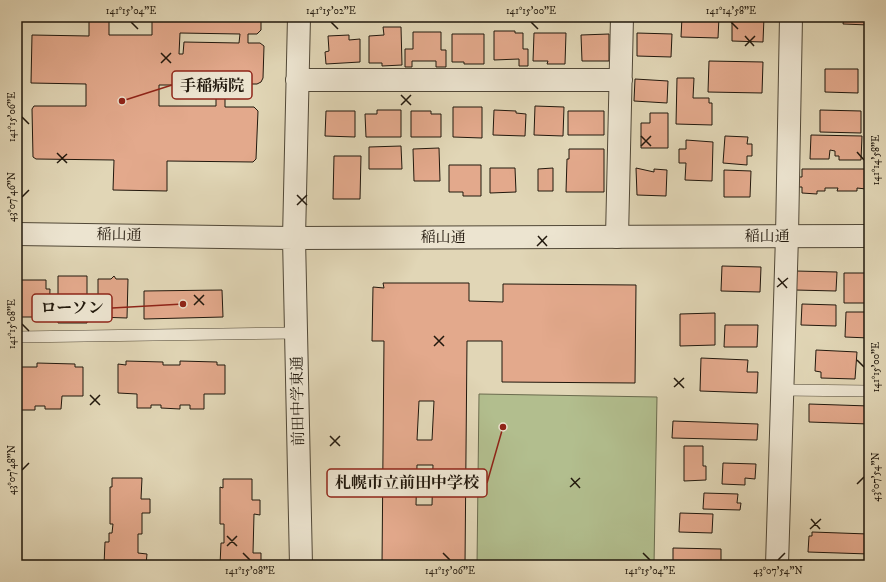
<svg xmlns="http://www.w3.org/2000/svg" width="886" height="582" viewBox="0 0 886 582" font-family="'IM FELL DW Pica','Noto Serif JP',serif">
	<rect width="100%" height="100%" fill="#e1d6b6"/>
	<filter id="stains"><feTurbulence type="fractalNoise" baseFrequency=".005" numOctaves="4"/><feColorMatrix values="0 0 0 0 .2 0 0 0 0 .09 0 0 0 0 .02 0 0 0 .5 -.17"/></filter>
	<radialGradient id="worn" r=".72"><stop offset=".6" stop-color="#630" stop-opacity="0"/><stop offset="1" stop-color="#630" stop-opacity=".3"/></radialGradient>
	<path fill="#b2be8e" stroke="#6a6b4e" d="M479 394 657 397 654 565H477Z"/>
	<path fill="#e3a98c" stroke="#21180d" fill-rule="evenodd" d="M89 17H109V35H152V21L150 17H261V30L257 34H248V43H260L264 46 263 78 261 82 257 84H236V97H225V107H254L258 111 256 159 253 162 167 161V191L113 190 114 160 36 159 33 157 32 109 34 106H86V84L31 83 32 35 89 36ZM180 33 240 34 239 43 184 42 183 54H179ZM159 85H184V96L216 97V106H159Z
		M682 17H719L718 38 681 37Z
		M732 17H764L763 42 732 41Z
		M844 17H869V25L843 24Z
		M383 27H401L402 65 382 66V63H369V36L384 35Z
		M494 31H515V33H523V49H528V66H519V59L494 60Z
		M413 32H441V50H446V67H436V61H412V67H405V49H413Z
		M534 33H566L565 64H547L548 61H533Z
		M637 33 672 34 671 57 637 56Z
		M452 34H484V64H464V62H452Z
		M609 34V61H582L581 35Z
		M349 35V40L360 39V62L326 64 325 52 329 51 328 36Z
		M709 61 763 62 762 93 708 92Z
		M825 69H858V93L825 92Z
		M677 78H694L693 98H709V103H712V125L676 124Z
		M635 79 668 81 667 103 634 101Z
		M535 106 564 107 563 136 534 135Z
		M453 107H482V138L453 137Z
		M377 110H401V137H366L365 114H377Z
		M494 110 516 111V113L526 114 525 136 493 135Z
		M820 110 861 111V133L820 132Z
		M326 111H355V137L325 136Z
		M411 111H431V114H441V137H411Z
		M568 111H604V135H568Z
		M650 113H668V148H641V123H650Z
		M811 135 862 136 861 160H839V156H835V151L830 150 829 159H810Z
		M725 136 748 137 747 144H752V156H747V165L723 163Z
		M686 140 713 142 712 181 685 180 686 163H679V149H686Z
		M401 146 402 169H369V147Z
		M439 148 440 181H414L413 149Z
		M569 149H604V192H566L567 159H569Z
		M334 156H361L360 199H333Z
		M449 165H481V196H463V192H449Z
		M490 168H515L516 192 490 193Z
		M553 168V191H538V169Z
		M636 168 654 172V169L667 170 666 196 637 195Z
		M802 169H866V189L857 188V191H837L838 188H825V191H817V194L802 193V187H798V177H802Z
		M724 170 751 171 750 197H724Z
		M722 266 761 267 760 292 721 291Z
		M796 271 837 272 836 291 795 290Z
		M844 273H869V303H844Z
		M58 276H87V323H58Z
		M114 276 116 279H128L127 318 98 317V279H111Z
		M18 280H46V289H50L49 317H17Z
		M383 283H469V301L503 302V284L636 285 635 383 502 382V341H467L465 565H382L384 341H372L373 287 384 288ZM419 401H434L432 440H417ZM417 465H433L432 505H416Z
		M222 290 223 317 144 319V291Z
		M802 304 836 305V326L801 325Z
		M846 312H869V338L845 337Z
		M715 313V345L680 346V314Z
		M725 325H758L757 347H724Z
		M816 350 857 352 855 379 821 378V372L815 371Z
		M701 358 748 360 747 372H758L757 393 700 391Z
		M126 361 163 362V365H180V361L217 362V365H225V394H204V409H190V405H180V409L161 408V405H151V408H137V394L118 393V364L126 365Z
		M37 363 75 364V367H83V396H62L61 409H45V406H35V410H17V364H21V367H37Z
		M809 404 869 406V424L809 422Z
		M673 421 758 424 757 440 672 438Z
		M684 446H703V466H706V480L684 481Z
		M723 463 756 464 755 479 745 478V485L722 484Z
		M112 478H142L141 499H150V513H142V534H138V553L147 554 146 565H104L105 542H109V533H112L113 524H110V487H112Z
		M223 479H252V500H260V515L254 514 253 553H261V565H220L221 543H224V524H220V487L223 488Z
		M704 493 738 494 737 503H741L740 510 703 509Z
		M680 513 713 514 712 533 679 532Z
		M812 532 868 534 869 554 808 552 809 536H812Z
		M673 548 721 549V565H673Z
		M800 560 869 562V565H799Z"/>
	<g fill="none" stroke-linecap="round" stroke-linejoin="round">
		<g stroke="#514837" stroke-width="12">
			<path id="service" d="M17 337 296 333
				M782 390 869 391"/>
		</g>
		<g stroke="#514837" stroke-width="24">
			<path id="minor" d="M297 80H621
				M617 237 622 17
				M294 238 299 17
				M777 565 787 236 791 17"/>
		</g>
		<g stroke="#514837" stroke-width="24">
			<path id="tertiary" d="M17 234 294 238 869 236
				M294 238 301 565"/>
		</g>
		<use href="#service" stroke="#ece4d0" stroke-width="11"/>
		<use href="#minor" stroke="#ece4d0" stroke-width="22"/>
		<use href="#tertiary" stroke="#ece4d0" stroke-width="22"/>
	</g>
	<path fill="none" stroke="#21180d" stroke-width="1.5" d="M131 22 138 29M331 22 338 29M531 22 538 29M731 22 738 29M745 36 754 46M745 46 755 36M161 53 171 63M161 63 171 53M401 95 411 105M401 105 411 95M22 117 29 124M641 136 651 146M641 146 651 136M857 152 864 160M57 153 67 163M57 163 67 154M297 195 307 205M22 197 29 190M297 205 307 195M538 236 547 246M537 246 547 236M778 278 787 288M777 287 788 278M194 295 204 305M194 305 204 295M22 324 29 331M434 336 444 346M434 346 444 336M857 360 864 367M674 378 684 388M674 387 684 378M90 395 100 405M90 405 100 395M330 436 340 446M330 446 340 436M22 470 29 463M571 478 580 488M857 484 864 477M570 487 580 478M811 519 820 529M810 529 821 519M227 536 237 546M227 546 237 536M243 553 250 560M443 553 450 560M643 553 650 560M778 560 785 553"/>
	<g text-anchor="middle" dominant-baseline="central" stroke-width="3" stroke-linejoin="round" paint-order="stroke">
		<g font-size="15" fill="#21180d" stroke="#ece4d0">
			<text transform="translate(119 235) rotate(1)">稲山通</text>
			<text x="767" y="236">稲山通</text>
			<text x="443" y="237">稲山通</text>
			<text transform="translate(298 401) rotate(-91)">前田中学東通</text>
		</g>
	</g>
	<path fill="none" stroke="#8f2418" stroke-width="1.5" d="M122 101L172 85M183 304L112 308M503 427L487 483"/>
	<g fill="#8f2418" stroke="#ece4d0" stroke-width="1.5">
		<circle cx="122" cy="101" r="4"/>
		<circle cx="183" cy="304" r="4"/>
		<circle cx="503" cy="427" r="4"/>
	</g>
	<g fill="#ece4d0" stroke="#8f2418" stroke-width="1.5">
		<rect x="172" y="71" width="80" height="28" rx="4"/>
		<rect x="32" y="294" width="80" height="28" rx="4"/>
		<rect x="327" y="469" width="160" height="28" rx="4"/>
	</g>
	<g font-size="16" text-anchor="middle" font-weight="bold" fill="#21180d">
		<text x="212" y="91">手稲病院</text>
		<text x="72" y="313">ローソン</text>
		<text x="407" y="488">札幌市立前田中学校</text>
	</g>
	<rect width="886" height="582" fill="none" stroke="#e1d6b6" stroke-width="44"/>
	<rect x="22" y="22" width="842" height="538" fill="none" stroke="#21180d" stroke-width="1.5"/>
	<g font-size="10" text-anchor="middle" fill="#21180d">
		<text x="131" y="14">141°15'04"E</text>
		<text x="331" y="14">141°15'02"E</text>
		<text x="531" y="14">141°15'00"E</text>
		<text x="731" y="14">141°14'58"E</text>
		<text transform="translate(11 117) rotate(-90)" y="4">141°15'06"E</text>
		<text transform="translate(875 160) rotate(-90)" y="4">141°14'58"E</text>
		<text transform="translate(11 197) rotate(-90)" y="4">43°07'46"N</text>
		<text transform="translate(11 324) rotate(-90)" y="4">141°15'08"E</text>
		<text transform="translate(875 367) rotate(-90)" y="4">141°15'00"E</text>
		<text transform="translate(11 470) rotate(-90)" y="4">43°07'48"N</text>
		<text transform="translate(875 477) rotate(-90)" y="4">43°07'54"N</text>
		<text x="250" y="574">141°15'08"E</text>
		<text x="450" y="574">141°15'06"E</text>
		<text x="650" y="574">141°15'04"E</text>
		<text x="778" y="574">43°07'54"N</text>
	</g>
	<rect width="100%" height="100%" filter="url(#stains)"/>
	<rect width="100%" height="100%" fill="url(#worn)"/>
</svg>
